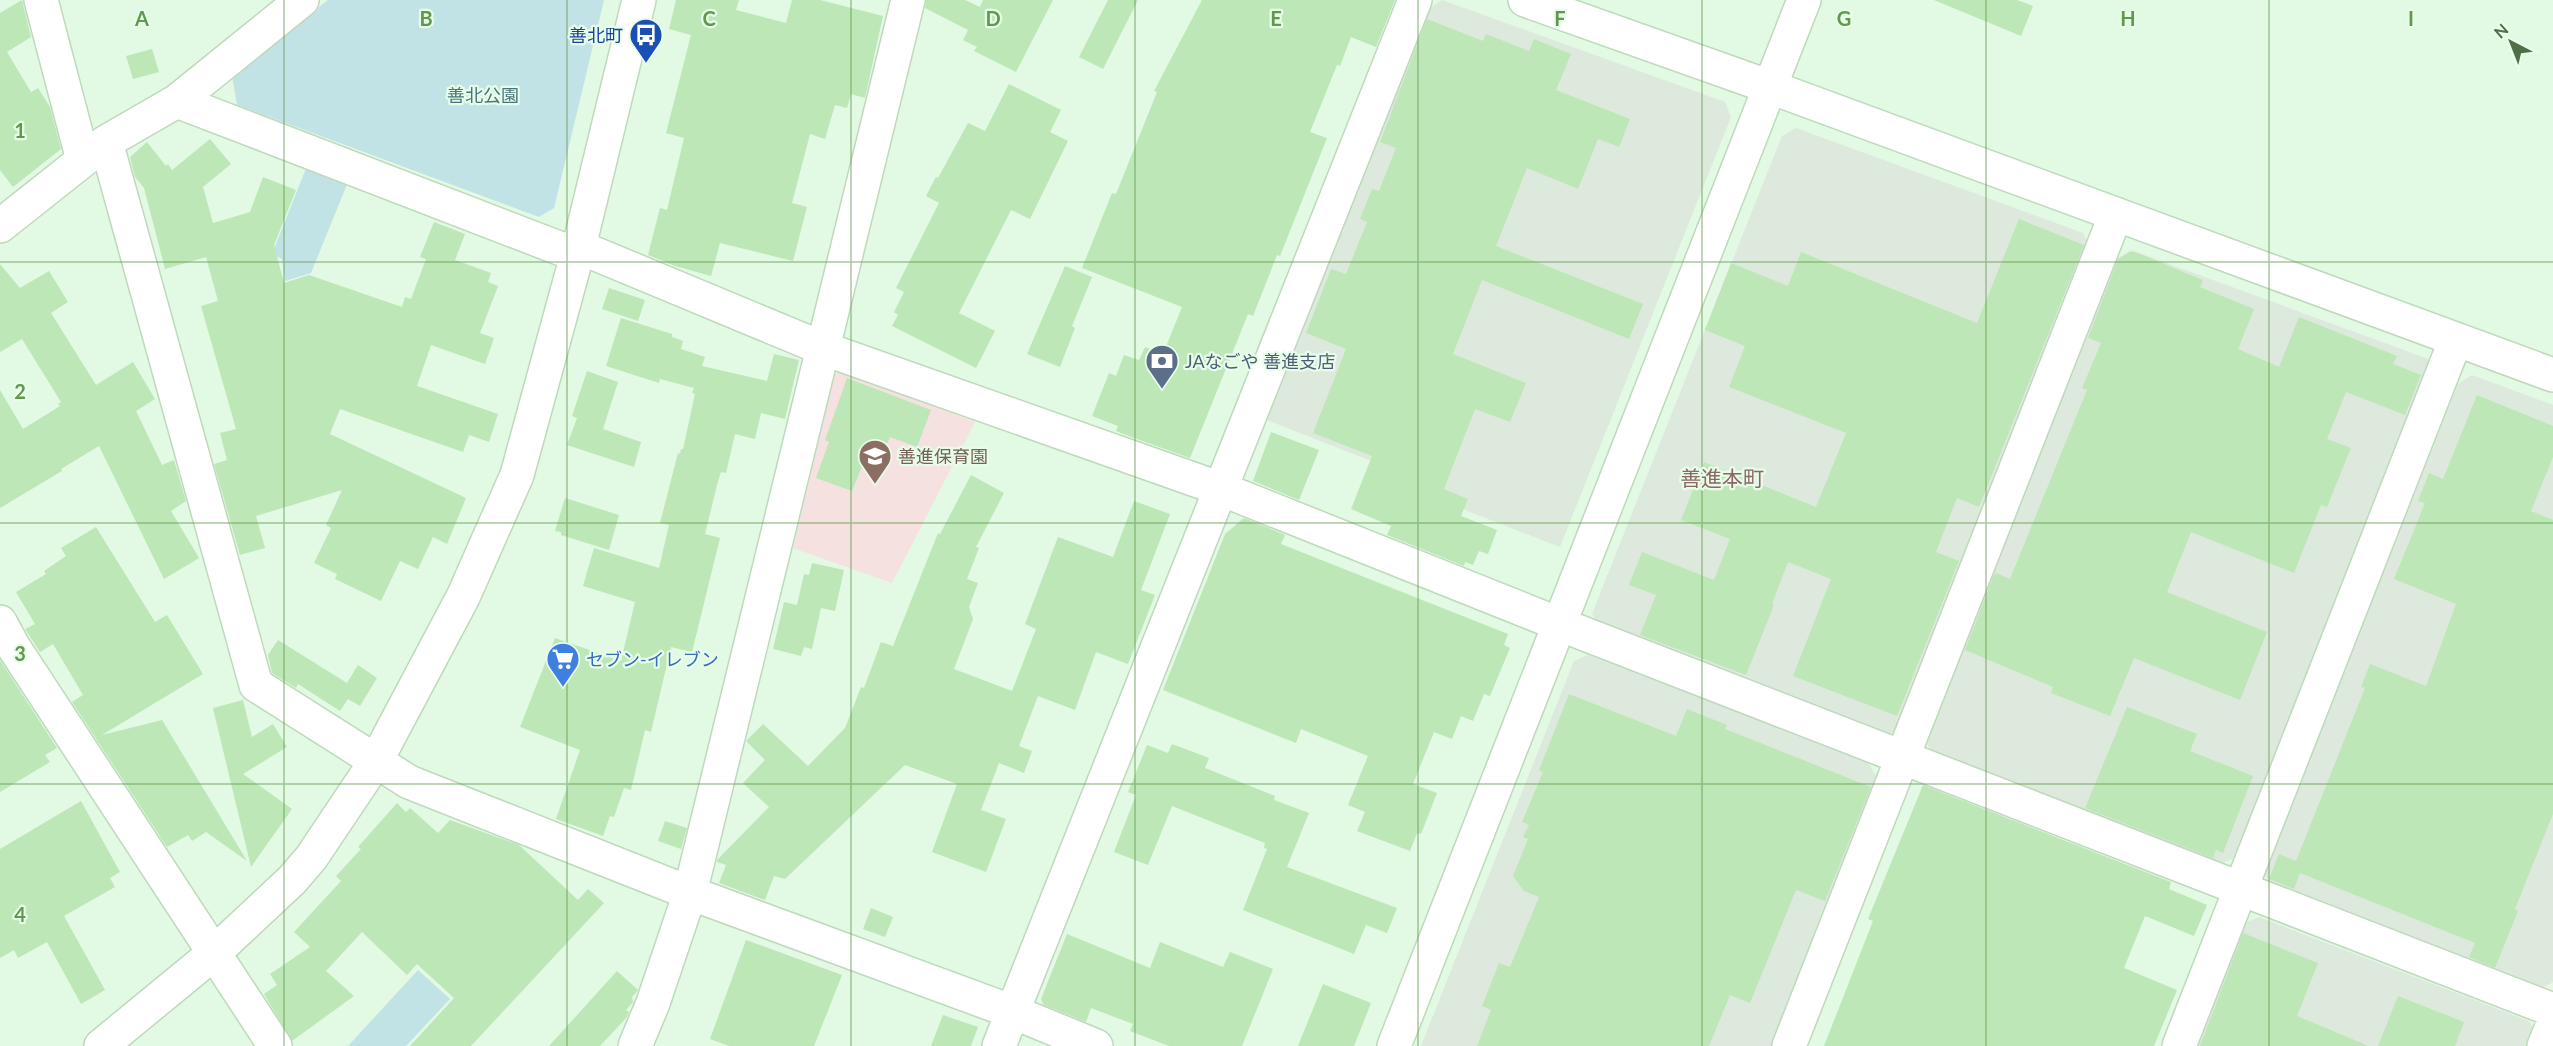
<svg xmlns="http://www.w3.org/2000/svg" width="2553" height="1046" viewBox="0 0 2553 1046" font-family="Lato,'Noto Sans JP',sans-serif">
	<rect width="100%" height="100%" fill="#e2f9e4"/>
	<path fill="#dde9dc" d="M1442 0 1725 102 1731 117 1560 547 1403 486 1407 475 1267 420 1430 8Z
		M1796 128 2083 233 2088 242 1898 729 1888 735 1598 624 1592 614 1782 136Z
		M2131 250 2431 360 2234 858 2222 863 1931 750 1926 743 2118 258Z
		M2472 375 2553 405V982L2541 989 2273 886 2264 874 2458 384Z
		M1588 655 1868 762 1878 780 1774 1046H1421L1574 661Z
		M2259 917 2529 1021 2534 1030 2528 1046H2196L2244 923Z"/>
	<path fill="#f5e1df" d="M843 371 975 422 892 583 793 548 835 374Z"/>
	<path fill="#c2e3e5" d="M328 0H604L554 208 539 217 237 105 232 76Z
		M307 166 348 182 311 273 285 281 282 259 272 254Z
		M418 970 450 999 406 1046H348Z"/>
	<path fill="#bde7b7" d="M22 0 31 37 7 52 31 92 38 88 50 107 61 149 13 187 0 170V13Z
		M676 0H739L736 10 786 23 792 0H820L883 16 865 98 851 94 847 108 835 105 825 139 810 134 792 203 807 207 793 261 720 243 711 276 675 266 648 255 660 208 667 210 684 138 666 133 691 35 669 29Z
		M926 0H965L980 7 983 0H1053L1016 72 974 51 977 47 963 40 968 30 925 8Z
		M1108 0H1138L1103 69 1079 57Z
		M1202 0H1395L1376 47 1351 37 1340 66 1337 65 1310 132 1327 138 1280 256 1277 255 1253 316 1248 314 1190 458 1134 438 1116 431 1118 426 1092 416 1109 373 1116 376 1124 355 1139 360 1145 347 1163 354 1182 307 1082 268 1112 193 1116 194 1157 92 1154 91Z
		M1934 0H2017L2033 6 2021 36Z
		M1427 19 1483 41 1486 34 1529 51 1534 39 1571 54 1556 90 1630 119 1619 147 1598 139 1578 189 1527 168 1496 246 1643 304 1629 339 1482 280 1453 354 1526 383 1510 422 1475 409 1444 489 1468 499 1461 516 1497 530 1488 554 1479 551 1473 565 1465 562 1464 566 1387 535 1391 526 1351 509 1372 456 1313 433 1346 349 1306 333 1331 269 1346 274 1367 222 1360 219 1372 189 1379 191 1396 148 1380 142Z
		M152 49 159 72 133 79 126 56Z
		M1009 84 1061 110 1050 132 1068 141 1030 219 1011 210 959 313 995 331 976 368 892 326 898 315 894 312 904 292 896 288 939 203 926 196 936 177 938 178 968 123 985 131Z
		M210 139 231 164 203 187 213 223 250 212 263 177 296 190 274 245 284 283 309 275 402 307 405 297 411 299 426 259 420 257 434 222 465 234 455 260 491 273 488 282 498 286 480 333 494 338 485 364 431 345 417 386 498 414 489 442 469 435 463 452 340 409 330 434 466 498 447 544 433 537 418 569 400 561 381 601 335 579 337 574 314 563 331 528 326 525 342 490 256 516 265 548 240 555 214 464 227 460 220 433 236 429 201 306 218 301 206 257 165 269 144 188 135 177 130 157 147 142 166 166 168 164 172 170Z
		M2019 219 2084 245 1979 507 1957 498 1936 552 1959 561 1897 716 1793 676 1831 579 1788 562 1772 604 1774 605 1746 675 1640 635 1656 595 1629 585 1642 552 1714 580 1730 539 1681 520 1704 462 1816 507 1846 433 1729 387 1745 346 1705 330 1731 263 1788 286 1801 252 1977 323Z
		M2130 252H2135L2203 280 2200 287 2254 309 2238 349 2279 367 2299 317 2397 356 2393 364 2421 375 2405 415 2346 392 2327 439 2351 448 2327 507 2321 505 2294 573 2191 532 2167 592 2267 632 2240 700 2134 658 2110 716 2051 693 2053 687 1965 650 1994 575 1996 573 2010 579 2087 390 2082 388 2101 343 2088 338 2118 259Z
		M0 264 20 288 49 271 68 302 51 313 96 385 133 362 155 399 136 411 162 465 174 460 186 501 171 511 199 558 164 579 99 446 61 469 62 471 0 508V390L23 429 60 406 58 404 61 402 22 339 0 352Z
		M1065 266 1092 277 1072 326 1075 328 1060 367 1027 354Z
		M609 288 645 300 638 321 602 309Z
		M621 318 672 334V337L683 341 681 349 705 357 702 366 767 381 774 354 799 360 785 419 761 413 755 439 735 434 726 473 721 472 718 481 705 534 720 538 692 652 671 647 651 732 645 730 631 790 624 788 614 817 610 816 603 836 556 819 580 750 520 727 555 638 621 661 635 602 583 586 594 548 659 568 669 525 660 523 678 453 680 454 681 449H683L695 394 692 393 694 388 660 379 659 383 606 366Z
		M587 371 618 382 603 429 641 442 634 467 567 445 577 418 572 416Z
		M847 378 931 410 917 447 890 437 883 452 870 447 852 491 816 478 829 442 825 440Z
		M2477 395 2553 426V457L2531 511 2553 520V814L2515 909 2518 911 2495 968 2469 957 2475 943 2300 873 2294 889 2269 879 2279 854 2296 861 2365 688 2361 687 2370 664 2426 686 2456 604 2394 579 2425 503 2418 501 2429 473 2443 479Z
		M1271 432 1319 450 1299 500 1253 481Z
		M971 475 1004 493 976 547 979 548 967 579 978 583 969 607 973 619 954 669 1012 691 1036 629 1025 624 1058 537 1113 557 1134 501 1170 514 1141 590 1155 595 1128 664 1096 652 1075 710 1038 696 1019 746 1032 751 1024 773 999 763 981 810 1006 819 986 872 932 852 957 784 905 765 785 879 774 876 765 900 719 883 726 865 717 862V860L769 807 743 783 765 760 746 741 763 724 808 766 845 728 861 687 864 688 881 642 893 646 938 533 940 534Z
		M565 498 619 515 609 550 561 535V532L555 531Z
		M1244 518 1285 535 1281 544 1508 634 1504 645 1510 648 1490 696 1484 694 1473 721 1461 716 1452 739 1434 732 1413 784 1437 793 1421 834 1417 833 1410 851 1357 831 1365 812 1348 805 1368 756 1301 729 1296 743 1163 690 1225 534Z
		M96 527 155 622 167 615 203 674 102 735 162 720 247 861 206 832 192 841 188 835 167 847 72 702 83 695 53 644 40 652 25 629 35 624 16 592 46 574 44 571 66 556 61 548Z
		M812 563 844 570 835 611 821 608 812 649 804 647 801 656 773 649 784 602 797 605 804 574 809 575Z
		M278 640 347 683 358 665 377 678 360 706 348 699 340 711 298 684 296 688 272 673 268 655Z
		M0 660 57 748 45 755 50 762 0 792Z
		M1569 694 1676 736 1687 709 1727 725 1725 729 1871 787 1825 901 1796 890 1750 1003 1730 995 1709 1046H1477L1491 1010 1482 1006 1499 963 1510 967 1539 897 1524 891 1513 876 1528 839 1523 837 1529 825 1522 822 1543 772 1539 770Z
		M243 700 252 737 273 724 287 747 243 774 292 809 251 867 213 708Z
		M2127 707 2197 734 2190 751 2253 776 2223 853 2216 850 2213 858 2085 808Z
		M1172 744 1209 758 1205 768 1275 796 1274 800 1309 813 1287 867 1397 908 1387 933 1366 925 1354 954 1243 910 1267 849 1264 848 1265 843 1172 806 1148 865 1114 852 1136 795 1128 792 1147 745 1168 753Z
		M1923 785 2171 882 2169 889 2207 905 2194 936 2145 916 2124 968 2177 990 2154 1046H1824L1873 921 1868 919Z
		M81 801 120 872 110 878 115 887 64 916 105 990 81 1004 47 942 18 958 14 950 0 958V849Z
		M397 803 406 812 410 808 438 833 450 820 519 845 578 900 588 889 604 903 471 1046H410L454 998 417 964 407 975 362 932 326 971 354 996 292 1041 264 994 277 985 270 974 310 947 294 932 341 881 336 876 361 849 358 847Z
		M665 821 687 828 681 849 658 841Z
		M871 908 893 917 885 937 863 929Z
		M2243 933 2318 963 2297 1016 2369 1046H2200Z
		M1067 934 1150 968 1160 942 1223 967 1230 952 1273 969 1242 1046H1169L1130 1031 1133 1024 1091 1008 1086 1022 1044 1005 1041 999Z
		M746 940 842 975 814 1046H729L710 1039Z
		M617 971 638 990 632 997 633 1002 626 1010 629 1012 627 1017 600 1046H549Z
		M1323 984 1371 1003 1354 1046H1298Z
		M2398 996 2464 1022 2455 1046H2378Z
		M943 1015 978 1027 971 1046H931Z"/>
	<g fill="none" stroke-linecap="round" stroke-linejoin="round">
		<g stroke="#bed9bc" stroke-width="36">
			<path id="minor" d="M41 0 83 160
				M1525 0 1770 87 2553 375
				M177 101 577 255
				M106 142 256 685 409 782 690 893 1013 1012 1096 1046
				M0 226 106 142 177 101 302 0
				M579 247 822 348 1221 489 1559 624 2553 1010
				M0 622 13 646 275 1046
				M101 1046 213 954 292 880 311 858 376 761 463 597 517 475 577 255 639 0
				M635 1046 653 1003 690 893 908 0
				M999 1046 1415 0
				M1394 1046 1804 0
				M1789 1046 2116 214
				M2179 1046 2456 339
				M2544 1046 2553 1024"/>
		</g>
		<use href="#minor" stroke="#fff" stroke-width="33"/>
	</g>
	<path fill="none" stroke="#62984e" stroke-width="1.5" stroke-opacity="0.55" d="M284 0V1046M567 0V1046M851 0V1046M1135 0V1046M1418 0V1046M1702 0V1046M1986 0V1046M2269 0V1046M0 262H2553M0 523H2553M0 784H2553"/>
	<defs>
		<g id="bus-pin" transform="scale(1.725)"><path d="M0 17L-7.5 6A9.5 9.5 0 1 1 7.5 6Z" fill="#1a4fb4" stroke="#e7fde9"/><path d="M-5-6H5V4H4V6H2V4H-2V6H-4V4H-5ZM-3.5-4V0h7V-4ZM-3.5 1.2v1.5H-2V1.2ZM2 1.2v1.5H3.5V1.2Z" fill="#fff"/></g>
		<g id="bank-pin" transform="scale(1.725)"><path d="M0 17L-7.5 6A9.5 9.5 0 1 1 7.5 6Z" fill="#5c6f8a" stroke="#e7fde9"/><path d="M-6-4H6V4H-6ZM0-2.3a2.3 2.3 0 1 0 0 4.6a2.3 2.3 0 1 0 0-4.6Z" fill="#fff"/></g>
		<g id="school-pin" transform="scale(1.725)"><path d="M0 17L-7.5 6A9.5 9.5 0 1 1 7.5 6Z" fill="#8d6e63" stroke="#e7fde9"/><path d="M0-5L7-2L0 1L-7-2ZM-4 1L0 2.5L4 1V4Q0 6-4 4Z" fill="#fff"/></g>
		<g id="supermarket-pin" transform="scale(1.725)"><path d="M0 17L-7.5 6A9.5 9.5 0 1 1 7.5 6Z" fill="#3f7fe0" stroke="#e7fde9"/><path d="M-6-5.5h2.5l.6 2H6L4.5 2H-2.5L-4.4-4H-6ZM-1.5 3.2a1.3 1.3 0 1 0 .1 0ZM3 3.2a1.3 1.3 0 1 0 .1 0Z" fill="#fff"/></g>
	</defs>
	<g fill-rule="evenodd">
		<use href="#bus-pin" x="646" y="35"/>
		<use href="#bank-pin" x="1162" y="361"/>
		<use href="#school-pin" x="875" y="456"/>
		<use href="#supermarket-pin" x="563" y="659"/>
	</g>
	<g text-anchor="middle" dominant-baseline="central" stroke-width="4.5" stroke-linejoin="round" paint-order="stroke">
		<g font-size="18" fill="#164399" stroke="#e7fde9" text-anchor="end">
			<text x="623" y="35">善北町</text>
		</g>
		<g font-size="18" fill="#4a757e" stroke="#e7fde9">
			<text x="483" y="95">善北公園</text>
		</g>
		<g font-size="18" fill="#4e5e75" stroke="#e7fde9" text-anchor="start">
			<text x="1185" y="361">JAなごや 善進支店</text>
		</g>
		<g font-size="18" fill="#785e54" stroke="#e7fde9" text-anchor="start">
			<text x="898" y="456">善進保育園</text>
		</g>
		<g font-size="18" fill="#366cbe" stroke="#e7fde9" text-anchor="start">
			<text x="586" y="659">セブン-イレブン</text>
		</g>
		<g font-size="21" fill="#8b6863" stroke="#e7fde9">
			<text x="1722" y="477">善進本町</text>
		</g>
	</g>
	<g font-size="20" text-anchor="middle" font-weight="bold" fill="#62984e" stroke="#e7fde9" stroke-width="4.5" stroke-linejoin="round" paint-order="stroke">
		<text x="142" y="26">A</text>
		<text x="426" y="26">B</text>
		<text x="709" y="26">C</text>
		<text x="993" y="26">D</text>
		<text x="1276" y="26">E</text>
		<text x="1560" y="26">F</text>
		<text x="1844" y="26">G</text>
		<text x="2128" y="26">H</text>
		<text x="2411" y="26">I</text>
		<text x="20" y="138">1</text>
		<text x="20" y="399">2</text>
		<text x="20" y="661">3</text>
		<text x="20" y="922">4</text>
	</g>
	<g transform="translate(2511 42) rotate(318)" stroke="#e7fde9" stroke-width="4.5" paint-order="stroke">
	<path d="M0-4.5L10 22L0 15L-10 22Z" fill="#516e4b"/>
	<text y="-9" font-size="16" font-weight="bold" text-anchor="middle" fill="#516e4b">N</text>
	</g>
</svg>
